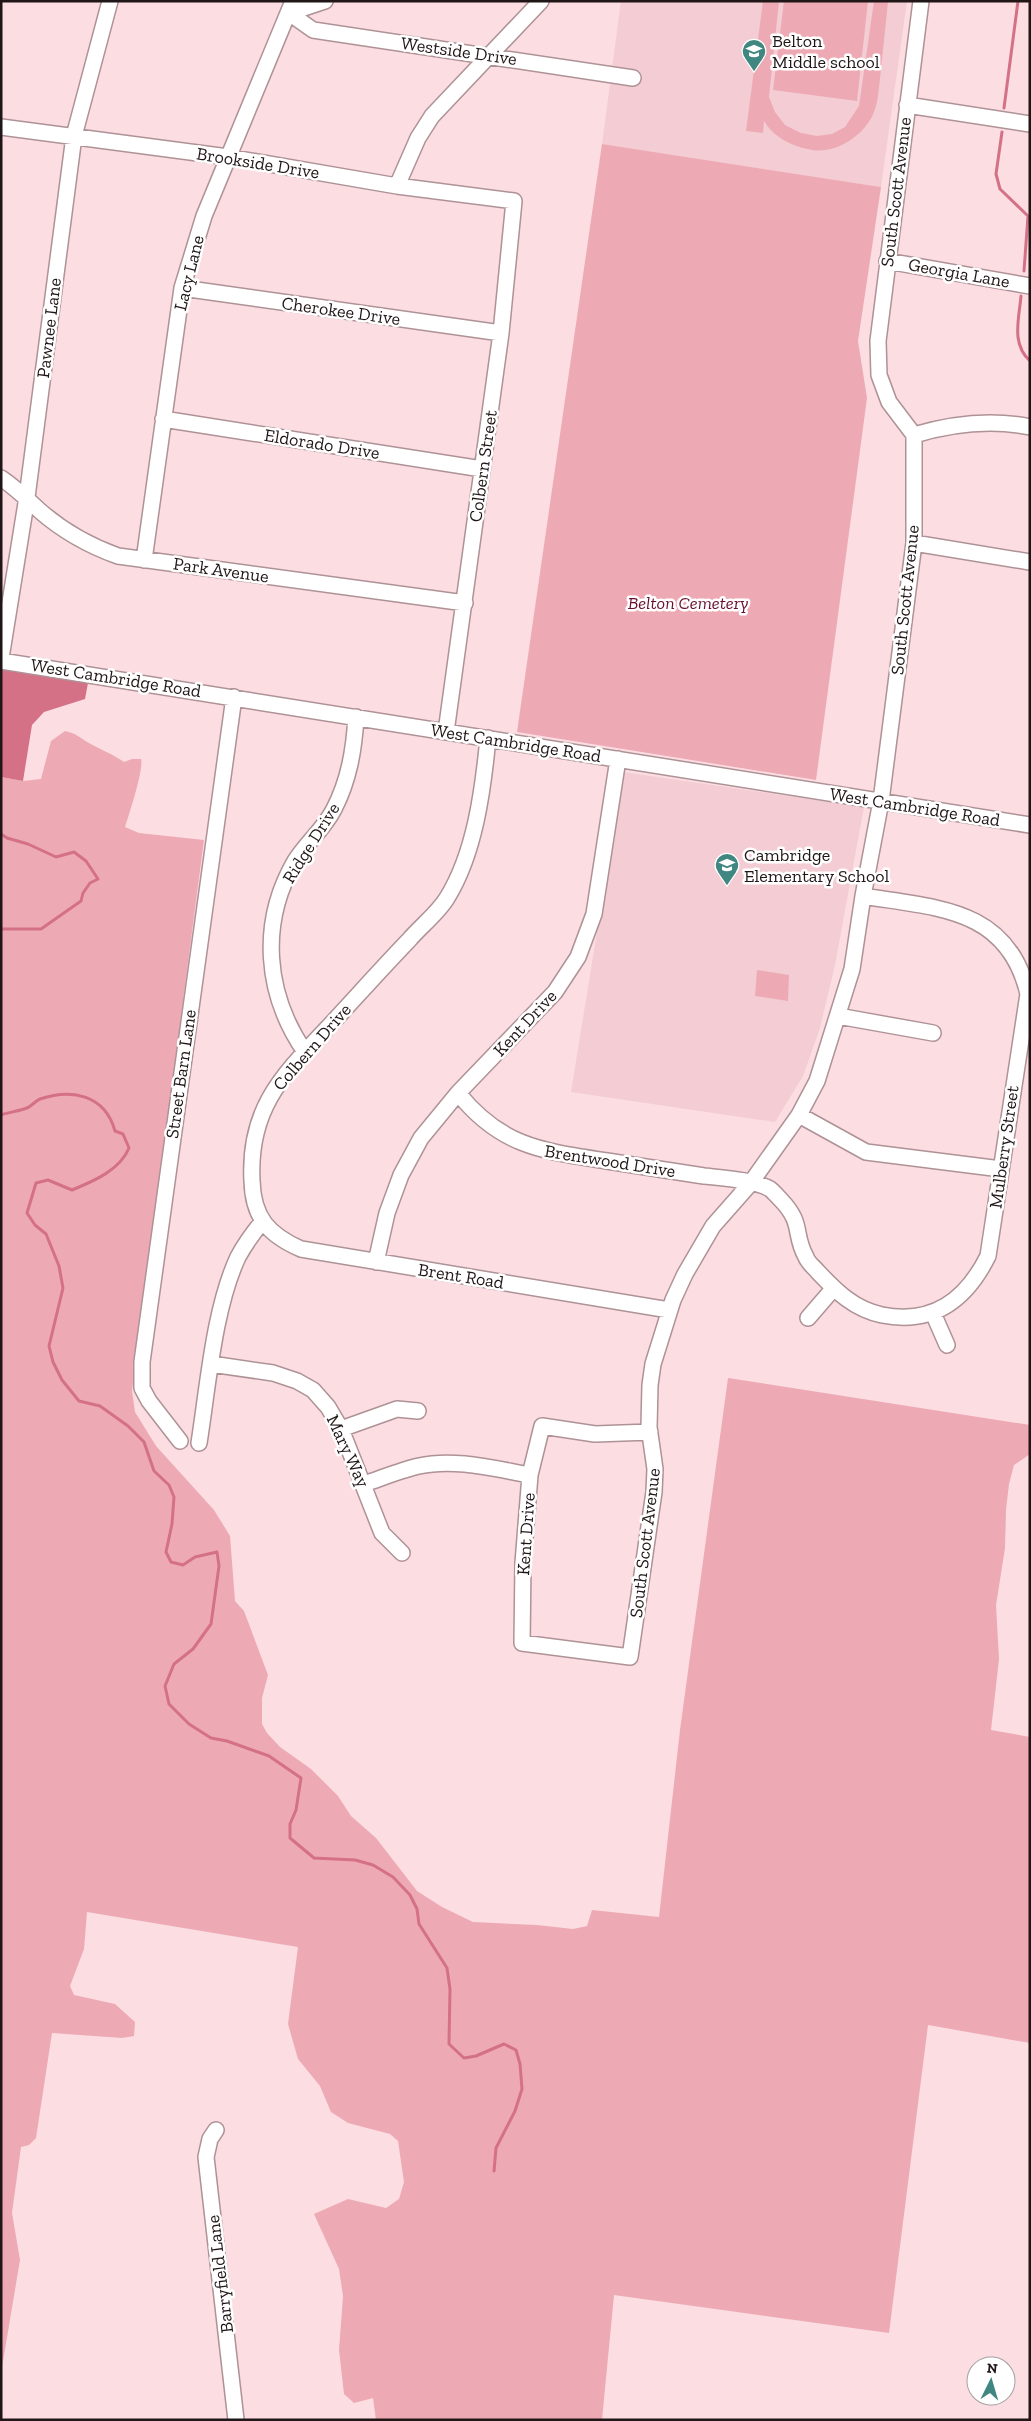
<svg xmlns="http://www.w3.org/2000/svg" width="1031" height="2421" viewBox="0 0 1031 2421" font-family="'Zilla Slab',serif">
	<rect width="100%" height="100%" fill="#fbdde2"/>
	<path fill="#f3cdd3" d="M621 1H907L881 187 602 144Z
		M623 772 864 807 835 965 820 1028 803 1076 775 1122 571 1092Z"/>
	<path fill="#edaab5" d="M763 1H779L769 97 775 112 785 125 801 133 817 136 832 134 845 127 859 106 874 1H888C886 24 883 47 881 70 879 84 879 99 874 112 865 135 837 154 812 150 794 147 774 138 764 121L763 133 746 131Z
		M784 1H868L857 101 773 90Z
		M602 144 881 187 858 341 867 398 816 780 517 732Z
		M65 731C76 733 80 738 89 743 101 750 113 754 124 762L132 759H141C144 769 129 815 125 827L139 833 204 840 132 1391 135 1412 156 1446 214 1510 230 1536 235 1601 244 1611 268 1675 262 1698V1724L267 1733 280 1747 311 1769 338 1796 351 1816 376 1838 417 1891 442 1907 473 1922 537 1925 573 1929 587 1926 592 1910 659 1917 680 1730 728 1378 1030 1425V1454L1014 1465 1009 1484 1006 1510 1005 1548 996 1605 999 1659 991 1730 1030 1737V2043L928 2025 889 2333 614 2295 602 2420H376L373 2398 354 2403 344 2394 339 2350 343 2296 339 2269 314 2214 348 2199 386 2208 399 2199 404 2182 398 2141 390 2134 348 2123 331 2112 320 2086 298 2059 288 2024 298 1947 87 1912 84 1949 70 1986 74 1995 115 2004 135 2022 134 2036 122 2038 52 2033 36 2138 29 2145 21 2147 12 2213 20 2260 1 2373V777L23 781 41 779 51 741Z
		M757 970 789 975 788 1001 755 996Z"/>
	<path fill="#d47186" d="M1 669 88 683 85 699 44 712 32 725 23 781 1 777Z"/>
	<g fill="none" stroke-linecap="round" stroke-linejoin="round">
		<path stroke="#d47186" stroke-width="3" d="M1004 108 1018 1
			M1002 132 996 174 1000 189 1028 216 1024 271
			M1021 296C1019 319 1011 344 1030 361
			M1 834 7 838 28 844 56 857 74 852 86 861 98 879 90 883 83 893 81 901 41 929H1
			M1 1115C10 1112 19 1111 27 1108 32 1106 35 1101 40 1099 72 1088 105 1095 115 1131L123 1134 129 1148C120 1170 94 1181 72 1190L48 1180 36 1183 27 1213 35 1225 46 1234 59 1266 63 1288 49 1346 53 1362 62 1380 79 1401 100 1406 128 1426 144 1442 154 1471 169 1485 174 1497 172 1524 166 1552 171 1562 183 1565 195 1557 217 1552 219 1566 211 1624 193 1649 174 1664 165 1686 169 1704 189 1724 211 1738 227 1741 269 1756 301 1778 296 1810 290 1824V1838L314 1858 355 1860 373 1865 393 1877 410 1895 417 1909 419 1924 447 1968 450 1989 449 2044 464 2058 476 2056 504 2044 516 2050 520 2064 522 2089 515 2111 496 2148 494 2171"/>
		<g stroke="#ae9296" stroke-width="18">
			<path id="minor" d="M289 13 313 30 633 78
				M289 13 325 1
				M907 105 1030 124
				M1 127 228 157 397 186 514 201 501 333 446 732
				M397 186 418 138 432 116 541 1
				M887 261 1030 286
				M182 288 501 333
				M163 419 482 469
				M914 435C951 424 991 419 1030 427
				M1 478C16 488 27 499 40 511 63 531 90 546 118 556L465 603
				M914 543 1030 562
				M144 560 182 288 204 216 293 1
				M1 658 27 497 74 136 110 1
				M1 661 1030 825
				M488 738C483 790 475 853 447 898 438 913 421 926 409 940 383 967 358 995 332 1023 285 1073 248 1106 252 1181 253 1218 269 1235 301 1249L669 1310
				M838 1016 933 1033
				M305 1052C265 994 259 923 295 861 307 842 324 829 334 809 349 780 354 750 356 717
				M458 1093C501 1147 543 1151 607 1161 639 1166 671 1171 704 1176 722 1178 755 1180 770 1189 774 1192 778 1197 781 1200 804 1224 793 1234 806 1257 808 1263 814 1267 818 1272 837 1292 854 1309 882 1315 933 1325 966 1300 988 1256L1028 994C1008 907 935 908 863 896
				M799 1115 866 1152 1001 1169
				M376 1262 387 1213 401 1175 421 1138 458 1093 555 992 578 957 594 914 618 759
				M933 1313 947 1345
				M808 1318 833 1289
				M211 1364 273 1373 297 1381 313 1390 328 1407 341 1429 382 1533 402 1553
				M341 1429 397 1409 418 1411
				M650 1432 595 1434 542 1426 530 1475 523 1563 522 1643 630 1657 654 1492 655 1469 649 1427 650 1385 653 1364 673 1300 685 1274 713 1226 750 1184 799 1115 817 1081 852 969 863 896 881 801 914 543V435L889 402 879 375 878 341 921 1
				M180 1441 149 1401 142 1388V1362L234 697
				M199 1443C208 1386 214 1308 238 1257 245 1244 253 1233 262 1222
				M364 1484C382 1478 401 1470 419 1466 455 1458 495 1469 530 1475
				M216 2130 210 2139 206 2157 236 2420"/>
		</g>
		<use href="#minor" stroke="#fff" stroke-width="15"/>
	</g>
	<defs>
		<g id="school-pin" transform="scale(1.25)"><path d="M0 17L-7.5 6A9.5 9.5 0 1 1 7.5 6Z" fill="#408781" stroke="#fff"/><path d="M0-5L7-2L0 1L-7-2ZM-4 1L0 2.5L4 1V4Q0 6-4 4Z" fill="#fff"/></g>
	</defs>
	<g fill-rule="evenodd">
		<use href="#school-pin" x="754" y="51"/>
		<use href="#school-pin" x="727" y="865"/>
	</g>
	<g text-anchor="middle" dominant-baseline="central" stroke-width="5" stroke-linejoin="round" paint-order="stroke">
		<g font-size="18" fill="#201617" stroke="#fff" text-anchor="start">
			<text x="772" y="41">Belton<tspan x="772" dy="21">Middle school</tspan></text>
			<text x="744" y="855">Cambridge<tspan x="744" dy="21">Elementary School</tspan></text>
		</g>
		<g font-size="18" fill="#201617" stroke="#fff">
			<text transform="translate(459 51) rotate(8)">Westside Drive</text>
			<text transform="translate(258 163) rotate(9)">Brookside Drive</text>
			<text transform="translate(896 192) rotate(-83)">South Scott Avenue</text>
			<text transform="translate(189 273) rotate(-76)">Lacy Lane</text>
			<text transform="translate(959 273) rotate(10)">Georgia Lane</text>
			<text transform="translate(341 311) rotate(8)">Cherokee Drive</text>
			<text transform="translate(49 328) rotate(-83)">Pawnee Lane</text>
			<text transform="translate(322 444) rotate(9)">Eldorado Drive</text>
			<text transform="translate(483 466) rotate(-82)">Colbern Street</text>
			<text transform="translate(221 570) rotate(8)">Park Avenue</text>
			<text transform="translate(905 600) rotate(-84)">South Scott Avenue</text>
			<text transform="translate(116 678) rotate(9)">West Cambridge Road</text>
			<text transform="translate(516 743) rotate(9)">West Cambridge Road</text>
			<text transform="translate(915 807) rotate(9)">West Cambridge Road</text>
			<text transform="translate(311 843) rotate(-58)">Ridge Drive</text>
			<text transform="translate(525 1023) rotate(-47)">Kent Drive</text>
			<text transform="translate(312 1047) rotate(-49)">Colbern Drive</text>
			<text transform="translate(181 1074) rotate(-82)">Street Barn Lane</text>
			<text transform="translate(1004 1147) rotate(-82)">Mulberry Street</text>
			<text transform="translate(610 1161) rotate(9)">Brentwood Drive</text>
			<text transform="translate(461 1276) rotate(9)">Brent Road</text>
			<text transform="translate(348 1451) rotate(65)">Mary Way</text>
			<text transform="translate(526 1534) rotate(-86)">Kent Drive</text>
			<text transform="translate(645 1543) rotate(-83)">South Scott Avenue</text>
			<text transform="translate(220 2274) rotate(-97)">Barryfield Lane</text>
		</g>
		<g font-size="18" font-style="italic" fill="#690d2d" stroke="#fff">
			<text x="688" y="603">Belton Cemetery</text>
		</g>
	</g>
	<rect width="1031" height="2421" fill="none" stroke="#201617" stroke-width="5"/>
	<g transform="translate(991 2381) rotate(5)"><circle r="24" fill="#ffffff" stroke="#a6a2a2"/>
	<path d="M0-4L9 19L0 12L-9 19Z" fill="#408781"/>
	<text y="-8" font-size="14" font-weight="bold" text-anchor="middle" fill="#201617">N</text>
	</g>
</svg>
